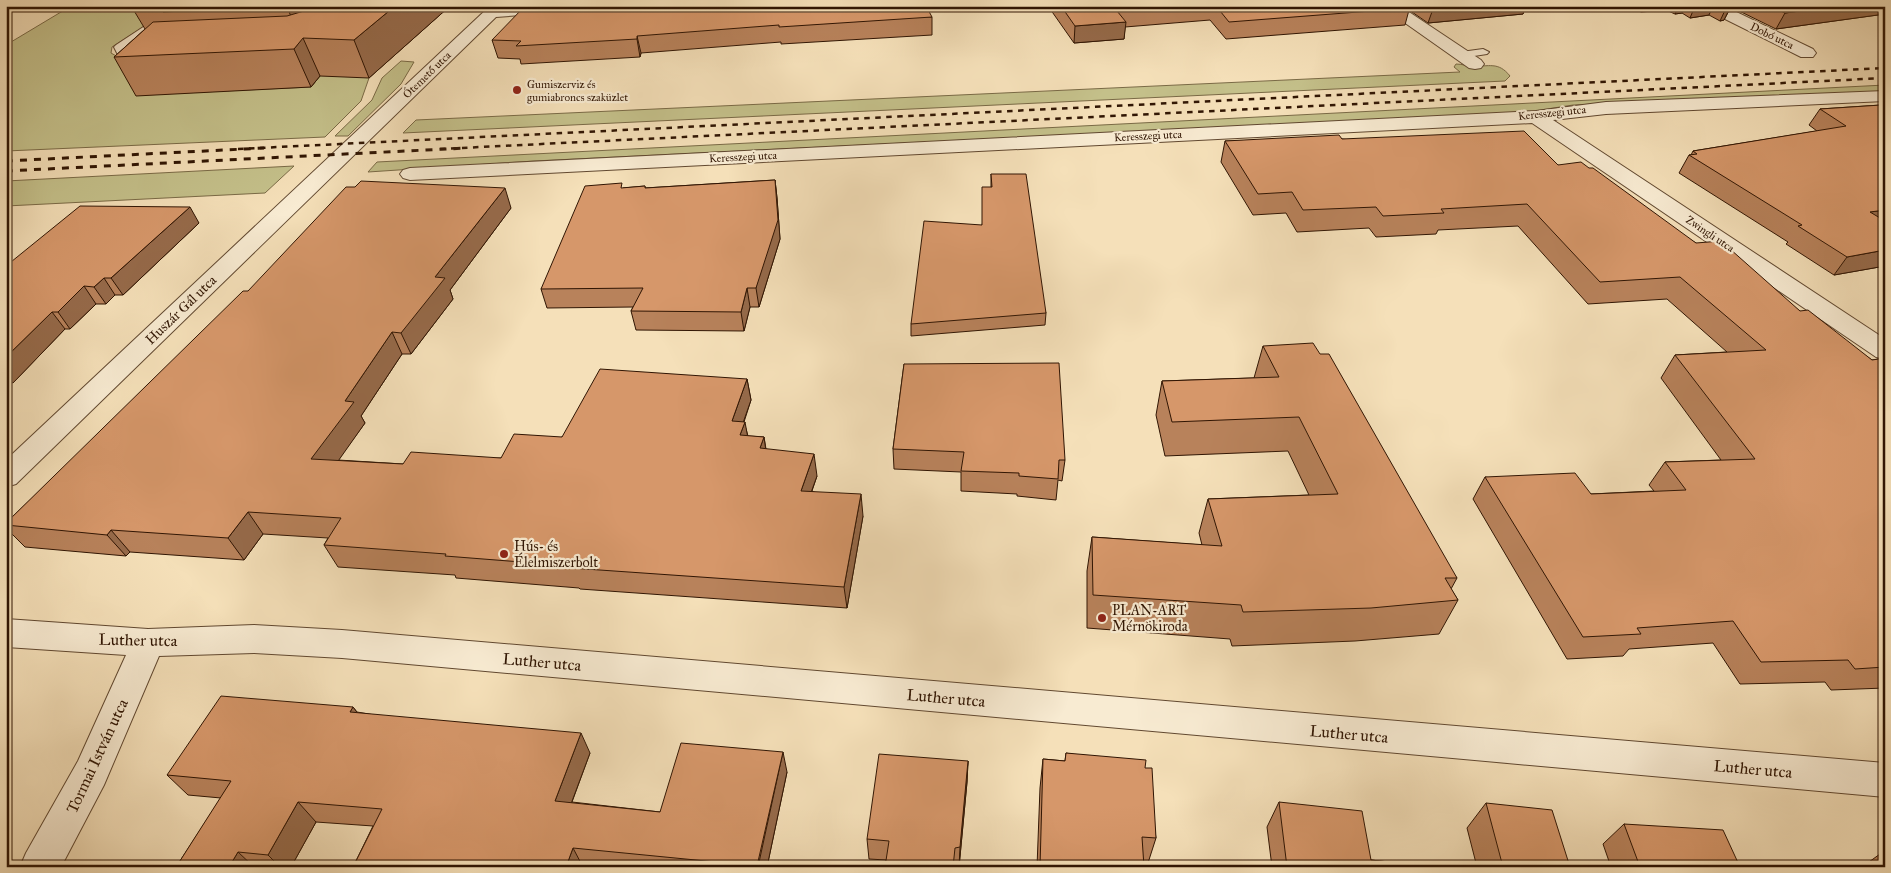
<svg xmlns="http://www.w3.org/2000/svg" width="1891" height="873" viewBox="0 0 1891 873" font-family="'IM FELL Great Primer',serif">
	<rect width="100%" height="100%" fill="#f5e0b9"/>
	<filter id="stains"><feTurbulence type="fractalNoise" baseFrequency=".004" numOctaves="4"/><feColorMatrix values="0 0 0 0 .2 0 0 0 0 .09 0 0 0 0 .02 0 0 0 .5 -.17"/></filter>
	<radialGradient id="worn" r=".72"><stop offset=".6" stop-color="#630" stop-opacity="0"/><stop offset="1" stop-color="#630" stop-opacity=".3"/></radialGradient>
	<path fill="#c4c08a" stroke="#7a6a46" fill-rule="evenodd" d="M71 6H192L154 20 112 47 111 53 118 57 397 17 435 19 409 42 368 40 369 78 361 101 325 137 6 151V45ZM325 68 311 87 137 95Z
		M401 61 414 62 401 84 348 136H335L372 100 382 78Z
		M1456 64C1462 64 1466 66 1472 66 1489 67 1498 61 1510 76L1505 81 403 133 416 120 1460 72 1454 67Z
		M1885 85V92L1573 105 1521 113 534 161 368 172 377 162Z
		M294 166 265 193 6 206V181Z"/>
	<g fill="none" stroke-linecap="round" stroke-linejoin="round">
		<g stroke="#614830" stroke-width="2">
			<path id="lane" d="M191 6H208L168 20 126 48 127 51 149 53 151 55 149 57 134 59 118 55 114 47 116 45 160 16Z
				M1483 49 1489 52 1487 54 1461 58 1455 55 1461 52Z"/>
		</g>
		<g stroke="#614830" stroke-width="2">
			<path id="street" d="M490 6H582L580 9 574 11 496 17 16 484 6 487V460Z
				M1381 6H1400L1481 60 1484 64 1481 68 1475 69 1469 68Z
				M1703 6H1724L1813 49 1816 53 1813 57H1801L1705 9Z
				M1885 91V101L1606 114 1553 120 1885 339V359L1876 357 1532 123 410 180 403 178 400 174 403 170 410 168 1536 111 1606 102Z
				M6 619 148 629 254 625 342 630 1885 763V797L342 658 254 653 159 656 104 785 61 867H20L26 853 78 761 126 655 6 647Z"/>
		</g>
		<use href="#lane" fill="#f8ebd2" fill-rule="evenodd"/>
		<use href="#street" fill="#f8ebd2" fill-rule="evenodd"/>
		<path stroke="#301503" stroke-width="2.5" stroke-dasharray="5.5 5.5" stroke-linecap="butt" d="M238 149 1885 68
			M440 149 1885 78"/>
		<path stroke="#301503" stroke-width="3" stroke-dasharray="7 7" stroke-linecap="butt" d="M6 161 264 148
			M6 171 466 148"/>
	</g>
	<path fill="#b8825b" stroke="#301503" d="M137 6H450L369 78 320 76 311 87 136 96 114 57 145 29 133 9Z
		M1048 6H1526L1523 14 1428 23 1409 10 1405 25 1226 39 1210 20 1125 27 1124 39 1074 43Z
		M1630 6H1885V14L1776 29 1731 7 1724 20 1720 21 1709 15 1690 18 1682 13 1675 14 1666 10 1641 12Z
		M556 9 932 17V35L781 44V42L641 53 640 57 521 64 520 59 498 58 492 40Z
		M1881 105 1885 266 1834 275 1786 244 1788 242 1679 173 1689 155H1691L1693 151 1817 131 1809 125 1820 109Z
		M1342 139 1558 165 1696 243 1800 311 1872 360 1885 358V688L1831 690 1825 682 1740 684 1713 643 1629 649 1623 656 1567 659 1473 499 1485 477 1591 494 1654 491 1649 485 1665 462 1721 460 1661 378 1675 355 1727 352 1667 299 1588 304 1518 226 1438 230 1436 234 1376 237 1369 228 1297 232 1286 213 1253 215 1221 162 1225 141Z
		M991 174 1046 313 1045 325 911 336V324L982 225 991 187Z
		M775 180 777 198 780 239 759 307H750L744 331 636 330 631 311 633 307 547 308 541 289 623 188 645 186V188Z
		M511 208 450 290 453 299 411 354H402L361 416 365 423 338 460 403 464 501 458 562 437 747 379 751 400 744 422 748 436 764 437 766 449 817 476 812 491 863 516 847 608 580 589 579 588 456 578 455 575 338 567 324 545 328 538 263 534 244 560 130 552 126 556 25 547 6 528V523L248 291Z
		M199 223 123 295H115L106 304H96L70 329H65L13 383H6V266Z
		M1263 346 1457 578 1451 589 1458 600 1439 634 1355 641 1232 646 1230 639 1087 628V571L1092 537 1202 545 1199 533 1208 499 1309 495 1288 451 1165 456 1156 415 1162 381 1254 378Z
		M904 364 1065 460 1062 481 1058 480 1056 500 1017 496V494L961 491V472L894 469 893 449Z
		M353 707 357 712 590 753 572 802 660 812 787 772 767 867H353L373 826 316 822 291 867H181L178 864 221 798 188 795 167 775Z
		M1066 753 1145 768 1156 838 1147 866 1037 867 1040 788 1043 759 1065 761Z
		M968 761 967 782 959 867H885L886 860 869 859 867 839Z
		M1279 802 1371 860 1435 867H1272L1267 827Z
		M1486 803 1570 867H1477L1467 828Z
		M1624 824 1740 867H1611L1603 844Z
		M1880 854H1885V867H1862Z"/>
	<path fill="#966a4a" stroke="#301503" d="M368 6 303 38 320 76 311 87 294 49 301 40 287 7Z
		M395 6H450L369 78 354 40Z
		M1434 6H1526L1523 14 1428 23Z
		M1679 6H1685L1682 13 1675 14Z
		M1695 6H1713L1709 15 1690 18Z
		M1727 6H1731L1724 20 1720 21Z
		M1839 6H1885V14L1776 29 1785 13Z
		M1126 22 1124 39 1074 43 1075 26Z
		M637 36 641 53 640 57 637 39Z
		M775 180 777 198 780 239 759 307 756 288Z
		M505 188 511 208 450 290 453 299 411 354 401 333 435 277Z
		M190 207 199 223 123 295 111 278Z
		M1885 210V226L1870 212Z
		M1885 250V266L1834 275 1847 257Z
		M104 278 115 295 106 304 94 287Z
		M84 286 96 304 70 329 58 312Z
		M747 288 750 307 744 331 741 312Z
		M52 312 65 329 13 383 6 375V357Z
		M392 332 402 354 361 416 365 423 324 481 311 459 345 401Z
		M747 379 751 400 736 443 732 421Z
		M745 422 749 444 740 435Z
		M764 437 767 459 760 448Z
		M814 454 817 476 804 512 801 491Z
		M861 494 863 516 847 608 844 587Z
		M248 512 263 534 244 560 228 538Z
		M111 530 130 552 126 556 107 535Z
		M353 707 368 727 350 712Z
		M581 733 590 753 565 820 555 801Z
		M783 752 787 772 767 867H758Z
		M968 761 967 782 959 867 960 847Z
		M298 802 316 822 291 867H280L268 855Z
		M573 848 583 867H566Z
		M238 852 254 867H229Z"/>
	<path fill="#d6976a" stroke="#301503" d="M137 6H287L163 12 165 10 133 9Z
		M321 6H395L354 40 303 38 294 49 114 57 153 22 287 16Z
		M556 6H926L932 17 779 27V25L637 36V39L516 46 521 41 492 40 524 7 556 9Z
		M1061 6H1177L1117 11 1126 22 1075 26Z
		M1216 6H1407L1410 8 1229 22Z
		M1770 6H1839L1785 13Z
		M1881 105 1885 107V210L1870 212 1885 221V250L1847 257 1798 226 1802 225 1689 155 1697 154 1693 151 1846 126 1820 109Z
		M1524 131 1558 165 1581 162 1589 168H1593L1696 243 1721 241 1800 311 1808 310 1872 360 1885 358V667L1855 669 1848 660 1761 662 1733 621 1637 628 1641 634 1583 637 1485 477 1575 473 1591 494 1686 490 1665 462 1755 459 1675 355 1766 350 1680 277 1600 282 1527 204 1441 209 1444 213 1383 216 1376 207 1303 210 1292 192 1258 194 1225 141 1339 135 1342 139Z
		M991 174H1026L1046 313 911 324 924 221 982 225V187H992Z
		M775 180 778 220 756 288H747L741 312 631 311 643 288 541 289 585 186 622 183 621 188 645 186V188Z
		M361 181 505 188 435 277 445 278 401 333 392 332 345 401 354 402 311 459 403 464 411 452 501 458 514 434 562 437 600 369 747 379 732 421 745 422 740 435 764 437 760 448 814 454 801 491 861 494 844 587 571 568 572 566 445 556 446 554 324 545 341 518 248 512 228 538 111 530 107 535 6 525V523L243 291H248L346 187H355Z
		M80 206 190 207 111 278H104L94 287 84 286 58 312H52L6 357V266Z
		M1313 343 1320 354H1329L1457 578H1445L1458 600 1371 608 1243 612 1241 605 1093 595 1092 537 1222 546 1208 499 1338 494 1299 417 1172 422 1162 381 1279 377 1263 346Z
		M1059 363 1065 460H1059L1058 479 1019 476V473L961 471 964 452 893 449 904 364Z
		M221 696 353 707 350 712 581 733 555 801 660 812 681 743 783 752 757 866 573 848 566 867H353L382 809 298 802 268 855 238 852 229 867H202L178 864 231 781 167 775Z
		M1066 753 1146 760 1145 768H1152L1156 838 1142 837 1144 867H1040L1043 759 1065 761Z
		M879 754 968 761 960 847 955 848 953 867H885L889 841 867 839Z
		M1279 802 1362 811 1371 860 1435 867H1287Z
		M1486 803 1552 810 1570 867H1503Z
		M1624 824 1723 830 1740 867H1640Z
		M1880 854H1885V862Z"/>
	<g fill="#8f2418" stroke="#f8ebd2" stroke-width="2">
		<circle cx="517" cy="90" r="5"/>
		<circle cx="504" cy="554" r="5"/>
		<circle cx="1102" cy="618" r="5"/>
	</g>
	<g text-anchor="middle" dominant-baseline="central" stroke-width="4.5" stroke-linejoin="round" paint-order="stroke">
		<g font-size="11" fill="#301503" stroke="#f8ebd2">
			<text transform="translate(1772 36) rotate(26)">Dobó utca</text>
			<text transform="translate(427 75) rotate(-44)">Ótemető utca</text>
			<text transform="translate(1552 113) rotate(-6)">Keresszegi utca</text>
			<text transform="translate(1148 136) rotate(-3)">Keresszegi utca</text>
			<text transform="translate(743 157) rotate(-3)">Keresszegi utca</text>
			<text transform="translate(1710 234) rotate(34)">Zwingli utca</text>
		</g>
		<g font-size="11" fill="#301503" stroke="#f8ebd2" text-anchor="start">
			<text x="527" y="84">Gumiszerviz és<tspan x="527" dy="13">gumiabroncs szaküzlet</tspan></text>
		</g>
		<g font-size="14" fill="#301503" stroke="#f8ebd2">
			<text transform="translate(181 310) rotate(-44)">Huszár Gál utca</text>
		</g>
		<g font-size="14" fill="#301503" stroke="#f8ebd2" text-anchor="start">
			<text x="514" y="546">Hús- és<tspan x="514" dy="16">Élelmiszerbolt</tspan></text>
			<text x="1112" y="610">PLAN-ART<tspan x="1112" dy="16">Mérnökiroda</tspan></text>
		</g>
		<g font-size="16" fill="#301503" stroke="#f8ebd2">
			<text transform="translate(138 640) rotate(1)">Luther utca</text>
			<text transform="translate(542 662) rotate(5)">Luther utca</text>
			<text transform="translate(946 698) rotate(5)">Luther utca</text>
			<text transform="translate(1349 734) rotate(5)">Luther utca</text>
			<text transform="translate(97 756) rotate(-65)">Tormai István utca</text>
			<text transform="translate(1753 769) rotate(5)">Luther utca</text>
		</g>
	</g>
	<rect width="1891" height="873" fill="none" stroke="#f5e0b9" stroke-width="25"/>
	<rect x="8" y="8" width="1876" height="858" fill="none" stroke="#301503" stroke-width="2.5"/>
	<rect x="12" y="12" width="1866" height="848" fill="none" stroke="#301503"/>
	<rect width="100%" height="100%" filter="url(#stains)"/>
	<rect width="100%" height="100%" fill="url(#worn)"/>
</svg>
